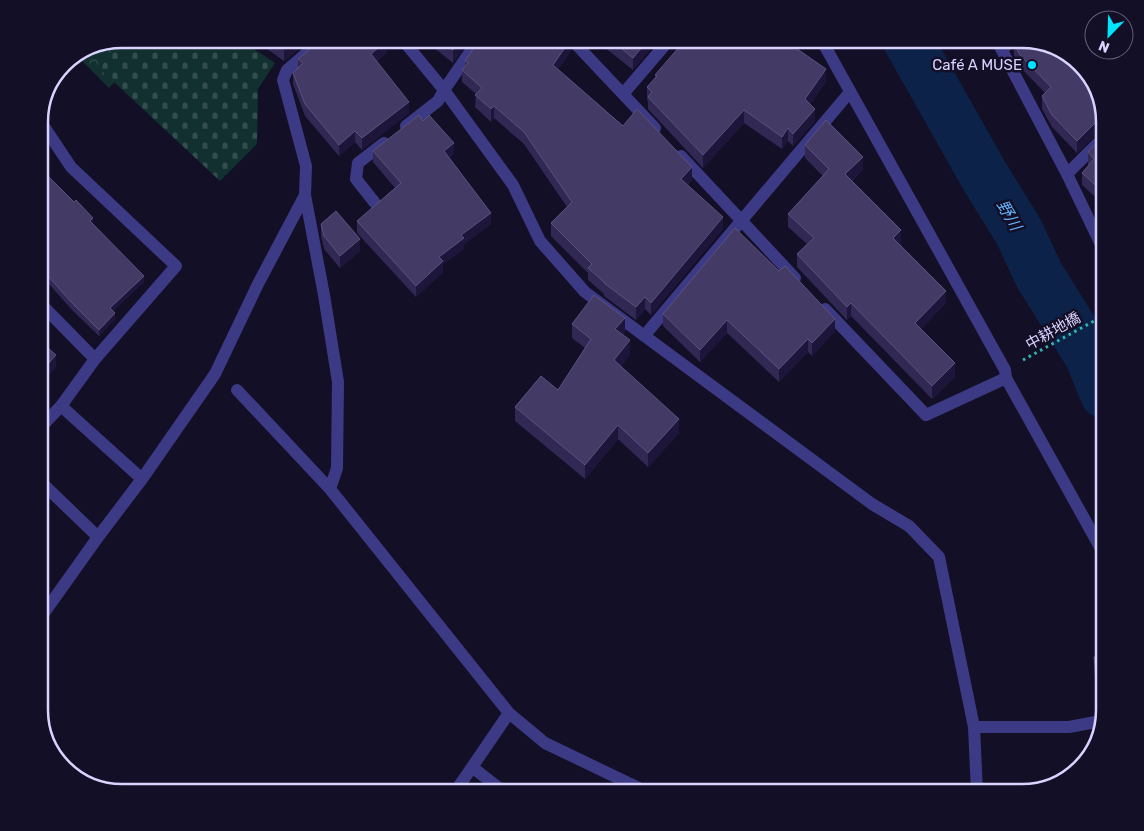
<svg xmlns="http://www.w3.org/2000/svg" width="1144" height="831" viewBox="0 0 1144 831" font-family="Rubik,'Noto Sans JP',sans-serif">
	<defs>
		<pattern id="forest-crowns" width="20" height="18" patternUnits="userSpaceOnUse" patternTransform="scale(1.25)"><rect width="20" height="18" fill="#12302f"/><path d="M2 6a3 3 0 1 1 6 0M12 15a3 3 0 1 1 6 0" fill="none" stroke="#344d4e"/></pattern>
		<pattern id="cemetery-stones" width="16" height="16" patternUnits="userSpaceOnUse" patternTransform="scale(1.25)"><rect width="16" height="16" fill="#12302f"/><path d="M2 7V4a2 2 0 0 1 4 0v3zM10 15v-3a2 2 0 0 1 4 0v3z" fill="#344d4e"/></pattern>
	</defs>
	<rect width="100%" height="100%" fill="#130f26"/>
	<path fill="url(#forest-crowns)" d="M121 39 151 45 109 88 77 56Z"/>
	<path fill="url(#cemetery-stones)" d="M120 39H239L275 63 258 89 257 144 220 181 100 69Z"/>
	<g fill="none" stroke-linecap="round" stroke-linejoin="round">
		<path stroke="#0c2248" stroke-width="50" d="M907 39 985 177 1019 232 1039 275 1089 355 1105 394"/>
		<path stroke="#2fb8b0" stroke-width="3" stroke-dasharray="2.5 4" stroke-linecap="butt" d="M1023 360 1105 315"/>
		<path stroke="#3d3a85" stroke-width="12" d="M402 39 444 90 513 185 540 241 585 292 872 504 909 526 939 557 974 727 977 792
			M571 39 655 128
			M821 39 1005 370 1006 378 1105 556
			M996 39 1067 174 1105 253
			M1002 50 1013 39
			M623 94 670 39
			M406 126 438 101 444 90 479 39
			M681 156 795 278
			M1067 174 1105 136
			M305 195 324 295 338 382 337 468 330 489
			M375 203 356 179 358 163 384 143
			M39 302 95 359
			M825 309 926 415 1006 378
			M644 336 850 92
			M237 390 330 489 509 713 545 743 647 792
			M61 406 142 479
			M39 429 61 406 95 359 176 266 71 167 39 119
			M39 480 98 537
			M39 620 98 537 142 479 215 374 258 284 305 195 306 166 283 80 287 70 323 39
			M974 727H1069L1101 721
			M472 767 504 792
			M455 792 509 713"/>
	</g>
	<path fill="#312854" d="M253 39H312L284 61Z
		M423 39H470L453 63Z
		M594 39H657L651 48 633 70Z
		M1014 44 1097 84 1105 121V129L1103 128 1100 130 1077 153 1052 127 1042 109V96L1045 93 1020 67 1014 57Z
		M571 51 558 69 623 126 692 180 687 185 723 229 651 315 645 309 636 320 604 296V294L588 280V273L551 236V223L567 207 524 144 494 118 491 122 475 107 476 94 462 82V70L465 66V61Z
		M387 52 377 61 409 113 362 150 355 142 339 156 305 116 293 84V73L298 68V59Z
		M655 75 826 82 810 104 815 121 793 146 788 141 782 149 744 123 703 168 648 109V101L647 100V87L655 78Z
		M423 121 454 154 449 158 491 224 464 244V249L443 264V272L416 297 357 233V221L395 188 373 162V151Z
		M1105 134V206L1082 185V173L1089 165H1088V152Z
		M805 145 863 169 852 181 901 243 900 244 946 303 921 329 955 376 932 399 851 316 847 320 797 267V254L807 244 788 227V214L823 176 805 158Z
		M39 186 93 224 144 282 113 311 115 319 99 336 73 311 39 273Z
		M321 224 360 251 340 268 324 249 321 236Z
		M663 314 835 331 812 356 808 352 779 382 727 333 700 362 663 326Z
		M572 324 625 332 623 335 630 354 621 366 679 433 648 467 618 439 585 479 515 421V407L558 390 585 348 572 338Z
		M39 541 44 552V564L39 560Z
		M1105 656V700H1098L1094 670V657Z"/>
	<path fill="#1d163a" d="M290 39H312L284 61V43Z
		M461 39H470L453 63V50Z
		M571 39V51L553 77V65Z
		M649 39H657L651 48 633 70V58Z
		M387 40V52L371 66V54Z
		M826 69V82L805 112V99Z
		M409 102V113L362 150V138Z
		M494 106V118L491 122V109Z
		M815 109V121L793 146V134Z
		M744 110V123L703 168V155Z
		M1103 116V128L1100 130 1077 153V141L1100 118Z
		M788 128V141L782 149V137Z
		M355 131V142L339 156V145Z
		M454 143V154L444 162V151Z
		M863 157V169L845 187V174Z
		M692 167V180L681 191V179Z
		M491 213V224L464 244V249L443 264V272L416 297V286L439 257 461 235Z
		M723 217V229L651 315V303Z
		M93 218V224L90 221Z
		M901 230V243L893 250V238Z
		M360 239V251L340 268V256Z
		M144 276V282L110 314V308Z
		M946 291V303L915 335V323Z
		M645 297V309L636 320V307Z
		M851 303V316L847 320V307Z
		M115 313V319L99 336V330Z
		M625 318V332L615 343V329Z
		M835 319V331L812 356V343Z
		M727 320V333L700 362V350Z
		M808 339V352L779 382V369Z
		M630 340V354L614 375V360Z
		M56 355V367L39 386V374Z
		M955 363V376L932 399V386Z
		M679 419V433L648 467V453Z
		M618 425V439L585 479V465Z"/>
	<path fill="#433a66" stroke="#5a527e" d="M278 39H290L284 43Z
		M322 39H386L387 40 371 54 409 102 362 138 355 131 339 145 305 104 293 73 303 63 298 59Z
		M438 39H461L453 50Z
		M480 39H571L553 65 623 126 637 109 692 167 681 179 723 217 651 303 645 297 636 307 604 283V282L588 268 592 264 551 223 572 202 524 132 494 106 491 109 475 95 482 88 462 70 468 63 465 61Z
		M610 39H649L633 58Z
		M686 39H783L826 69 805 99 815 109 793 134 788 128 782 137 744 110 703 155 648 97 652 92 647 87 657 76 655 75Z
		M1020 39H1023L1073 56 1097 84 1104 116 1100 118 1077 141 1052 115 1042 96 1051 87 1020 55 1014 44Z
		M419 115 423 121 429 115 454 143 444 151 491 213 461 235 464 238 439 257 443 261 416 286 357 221 401 183 373 151Z
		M826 120 863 157 845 174 901 230 893 238 946 291 915 323 955 363 932 386 851 303 847 307 797 254 814 238 788 214 829 169 805 145Z
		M1105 134V194L1082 173 1094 159 1088 152Z
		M49 177 74 202 76 200 93 218 90 221 144 276 110 308 115 313 99 330 73 304 39 266V186Z
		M336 211 360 239 340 256 324 236 321 224Z
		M735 228 779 271 785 266 835 319 812 343 808 339 779 369 727 320 700 350 663 314Z
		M594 295 625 318 615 329 630 340 614 360 679 419 648 453 618 425 585 465 515 407 541 376 558 390 591 339 572 324Z
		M39 340 56 355 39 374Z
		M39 541 44 552 39 548Z
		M1105 656V687L1098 688 1094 657Z"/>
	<circle fill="#00e5ff" stroke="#130f26" stroke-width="2" cx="1032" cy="65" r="5"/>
	<g text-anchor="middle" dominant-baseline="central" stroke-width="5" stroke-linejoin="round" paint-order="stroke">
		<g font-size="15" fill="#d9d4ff" stroke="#130f26" text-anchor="end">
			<text x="1022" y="65">Café A MUSE</text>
		</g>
		<g font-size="15" fill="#d9d4ff" stroke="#130f26">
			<text transform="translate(1053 331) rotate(-29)">中耕地橋</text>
		</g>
		<g font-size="16" font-style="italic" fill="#62b6ff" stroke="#130f26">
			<text transform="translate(1009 215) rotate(60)">野川</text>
		</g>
	</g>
	<path d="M0 0H1144V831H0ZM122 48H1022A74 74 0 0 1 1096 122V710A74 74 0 0 1 1022 784H122A74 74 0 0 1 48 710V122A74 74 0 0 1 122 48Z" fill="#130f26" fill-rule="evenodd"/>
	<path fill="none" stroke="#d9d4ff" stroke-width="2.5" d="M122 48H1022A74 74 0 0 1 1096 122V710A74 74 0 0 1 1022 784H122A74 74 0 0 1 48 710V122A74 74 0 0 1 122 48Z"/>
	<g transform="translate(1109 35) rotate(203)"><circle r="24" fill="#130f26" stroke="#625e7d"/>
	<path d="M0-4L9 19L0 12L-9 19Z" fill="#00e5ff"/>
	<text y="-8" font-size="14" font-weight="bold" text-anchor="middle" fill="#d9d4ff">N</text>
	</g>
</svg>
